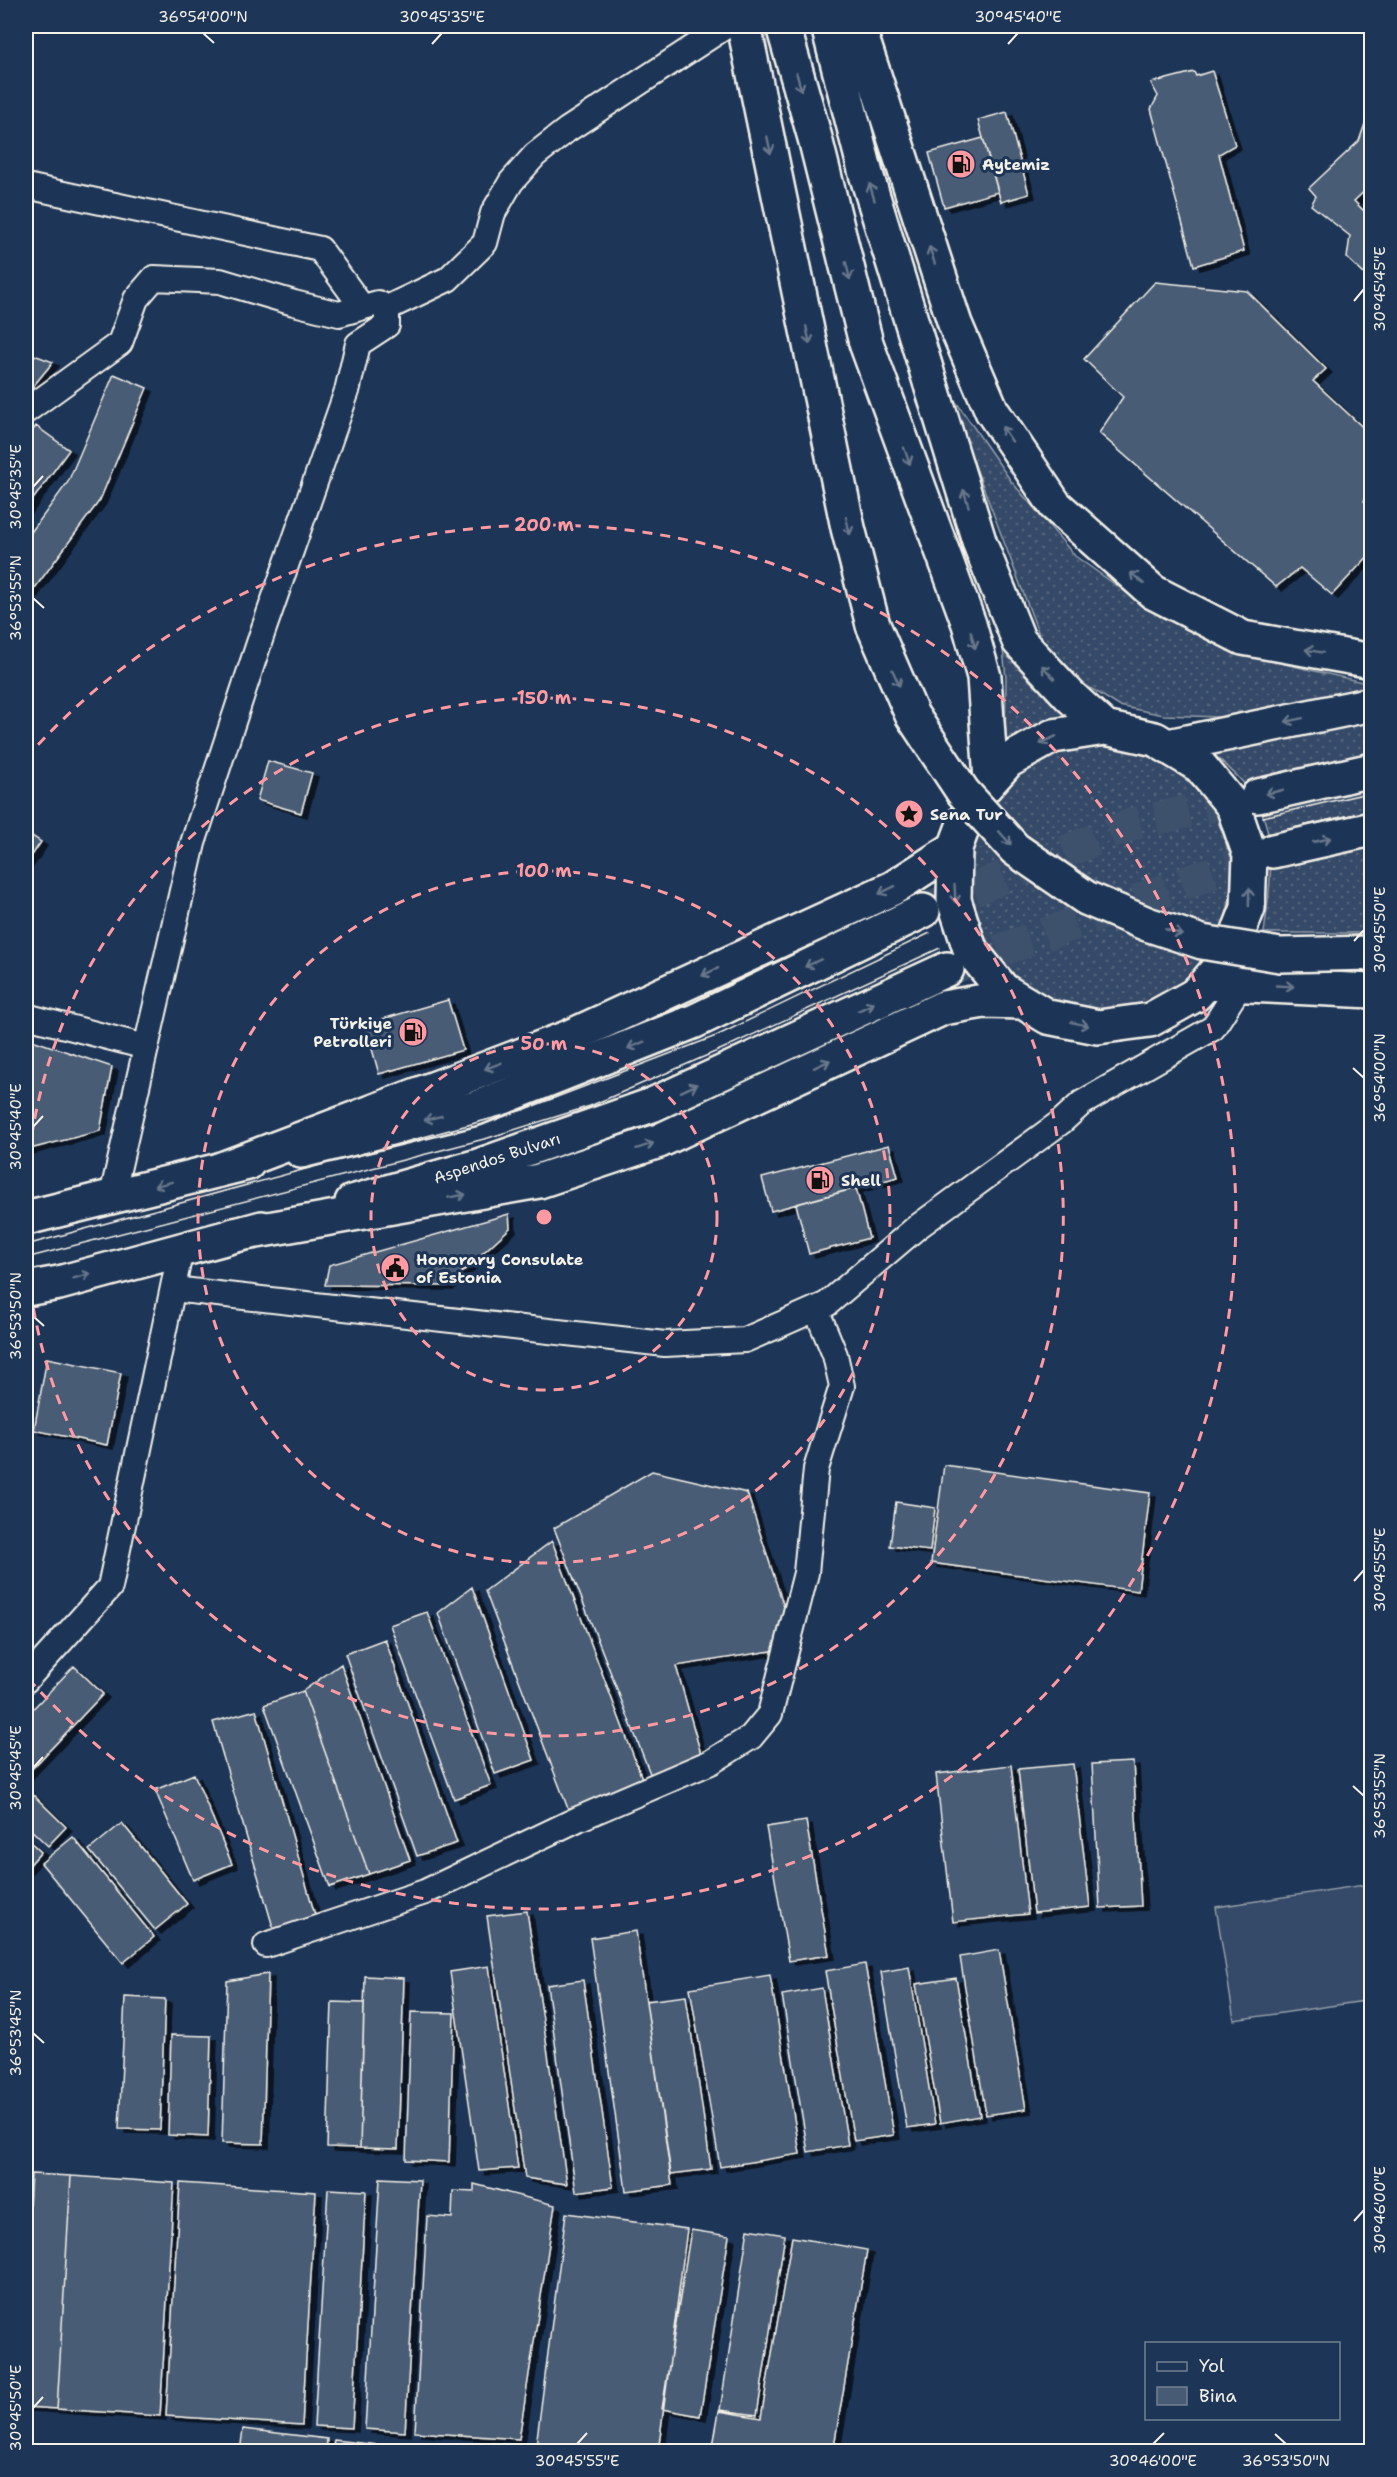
<svg xmlns="http://www.w3.org/2000/svg" width="1397" height="2477" viewBox="0 0 1397 2477" font-family="'Shantell Sans',sans-serif">
	<defs>
		<pattern id="grass-dots" width="8" height="8" patternUnits="userSpaceOnUse" patternTransform="scale(1.5)"><rect width="8" height="8" fill="#354a67"/><path d="M2 2h.1M6 6h.1" fill="none" stroke="#53657d" stroke-width="1.8" stroke-linecap="round"/></pattern>
		<filter id="shadow"><feDropShadow dx="6" dy="4" stdDeviation="0" flood-color="#0009"/></filter>
	</defs>
	<rect width="100%" height="100%" fill="#1d3557"/>
	<filter id="ink" filterUnits="userSpaceOnUse"><feTurbulence type="fractalNoise" baseFrequency=".0167" numOctaves="2"/><feDisplacementMap in="SourceGraphic" scale="12" xChannelSelector="R" yChannelSelector="G"/><feConvolveMatrix kernelMatrix="1 2 1 2 8 2 1 2 1" color-interpolation-filters="sRGB"/></filter>
	<g filter="url(#ink)">
		<path fill="url(#grass-dots)" stroke="#949ea8" stroke-width="1.5" d="M945 386 1011 481 1075 556 1161 617 1254 657 1371 684V688L1218 717 1164 715 1119 706 1071 676 1040 637Z
			M1002 641 1031 682 1068 714 1030 728 1005 741 1006 678Z
			M1371 722V933H1264C1270 887 1280 834 1251 792 1241 778 1225 765 1212 752Z
			M967 879a132 132 0 1 1 264 0a132 132 0 1 1-264 0Z"/>
		<path fill="#354a67" stroke="#949ea8" stroke-width="1.5" d="M1371 1884V2000L1234 2020 1216 1907Z"/>
		<path fill="#485b74" stroke="#f4f1e8" stroke-width="1.5" filter="url(#shadow)" d="M1212 71 1235 145 1219 154 1244 251 1194 266 1151 109 1158 96 1151 83 1194 72 1196 76Z
			M1007 112 1029 194 1001 202 978 120Z
			M1366 121 1372 123V184L1354 201 1372 219V269L1364 274 1347 258 1350 236 1311 205 1316 196 1309 188 1359 141Z
			M983 138 998 192 944 207 929 153Z
			M1155 282 1247 291 1326 369 1313 381 1372 436V491L1364 501 1372 508V552L1332 595 1300 568 1276 587 1099 433 1123 397 1084 359Z
			M26 352 53 362 26 395Z
			M114 374 147 388 100 500 26 600V539L68 482Z
			M36 426 69 450 26 509V440Z
			M268 761 312 773 301 813 257 800Z
			M26 832 41 842 26 864Z
			M448 1000 463 1050 379 1074 365 1024Z
			M26 1038 112 1067 100 1131 26 1150Z
			M889 1145 898 1177 771 1211 762 1178Z
			M856 1188 869 1238 809 1254 796 1204Z
			M509 1214 510 1228 447 1286 325 1285 329 1265Z
			M47 1358 121 1373 107 1445 34 1430Z
			M944 1465 1150 1493 1138 1591 931 1563Z
			M652 1471 747 1493 785 1610 778 1650 676 1666 701 1754 651 1776 554 1528Z
			M896 1502 935 1508 930 1551 890 1546Z
			M552 1541 643 1781 570 1814 485 1591Z
			M472 1587 534 1760 495 1774 438 1613Z
			M427 1612 491 1785 454 1799 390 1625Z
			M385 1639 457 1843 417 1856 345 1654Z
			M341 1664 410 1860 369 1874 303 1691Z
			M74 1666 103 1694 26 1775V1716Z
			M303 1691 369 1874 330 1887 264 1705Z
			M256 1710 317 1922 275 1934 213 1722Z
			M1133 1762 1141 1906 1100 1908 1092 1764Z
			M1073 1764 1090 1907 1034 1913 1018 1769Z
			M1011 1765 1028 1914 953 1922 936 1774Z
			M194 1774 232 1864 193 1880 155 1790Z
			M26 1788 66 1827 48 1846 26 1825Z
			M806 1821 829 1955 789 1961 766 1827Z
			M122 1823 187 1904 155 1930 89 1850Z
			M73 1837 154 1937 123 1963 41 1863Z
			M26 1838 41 1852 26 1869Z
			M527 1911 567 2184 525 2178 487 1916Z
			M636 1931 672 2185 626 2191 590 1938Z
			M999 1950 1026 2109 986 2115 960 1957Z
			M865 1964 894 2135 854 2141 825 1971Z
			M489 1966 518 2168 479 2171 450 1972Z
			M909 1967 935 2124 907 2128 881 1972Z
			M268 1974 263 2144 222 2143 227 1981Z
			M770 1975 800 2154 720 2167 690 1988Z
			M365 1976 404 1978 398 2149 360 2148Z
			M956 1978 980 2116 940 2123 916 1984Z
			M583 1980 613 2187 576 2192 547 1985Z
			M822 1988 848 2145 808 2152 782 1995Z
			M686 1996 711 2169 671 2174 646 2001Z
			M125 1997 165 1999 160 2130 119 2129Z
			M332 2002 364 2003 360 2148 327 2147Z
			M411 2012 454 2013 449 2162 406 2160Z
			M171 2035 211 2036 208 2137 168 2135Z
			M31 2174 71 2176 57 2409 26 2407V2260Z
			M71 2176 174 2183 160 2416 57 2409Z
			M380 2178 420 2180 405 2432 365 2429Z
			M180 2183 316 2192 302 2425 166 2416Z
			M474 2184 555 2205 519 2439 415 2432 427 2216 452 2218 453 2191 474 2192Z
			M328 2189 366 2191 352 2428 314 2426Z
			M566 2213 687 2229 658 2452H574L536 2446Z
			M748 2229 785 2235 757 2415 720 2410Z
			M691 2230 729 2236 700 2416 662 2409Z
			M792 2237 867 2250 833 2452H712L719 2411 761 2418Z
			M243 2429 327 2439 326 2452H240Z
			M334 2440 413 2449 412 2452H332Z"/>
		<g fill="none" stroke-linecap="round" stroke-linejoin="round">
			<path stroke="#3d516d" stroke-width="33" stroke-dasharray="33 16" stroke-linecap="butt" d="M928 908 1133 824 1256 796
				M952 968 1273 851"/>
			<g stroke="#f4f1e8" stroke-width="28">
				<path id="minor" d="M26 186 320 249 362 307
					M26 411 120 343 136 299 154 278 220 281 294 303 339 314 378 303 387 308
					M26 1016 146 1047
					M112 1196 193 843 263 631 347 391 358 344 387 325V308L448 279 485 243 493 213 511 182 535 155 567 130 726 26
					M173 1289 665 1344 745 1340 827 1304 916 1228 1061 1122 1082 1103 1213 1028 1241 984
					M26 1680 110 1587 181 1249
					M266 1945 425 1892 578 1819 711 1762 751 1737 770 1714 806 1573 816 1469 842 1386 835 1355 816 1309"/>
			</g>
			<g stroke="#f4f1e8" stroke-width="38">
				<path id="primary" d="M1258 796 1372 770
					M1273 851 1372 829
					M301 1151 476 1108 695 1021 923 911
					M352 1202 478 1166 652 1105 947 969
					M26 1218 248 1163
					M26 1289 59 1283 262 1228"/>
			</g>
			<g stroke="#f4f1e8" stroke-width="38">
				<path id="trunk" d="M744 26 848 528 873 625
					M783 26 815 138 866 343 969 624 984 677 991 780
					M828 26 866 174 980 544 1019 641 1070 696 1105 728 1155 739 1200 766 1233 806 1250 855 1248 908 1229 956 1206 983 1195 995 1150 1020 1098 1027 1048 1017 1003 990 970 949 954 900 955 848 973 800 1008 761 1053 736 1105 728
					M858 26 955 324 992 411 1055 505 1153 592 1243 638 1372 661
					M1168 746 1372 704
					M1206 983 1372 991
					M219 1170 567 1038 893 888 955 848
					M234 1235 539 1181 659 1141 943 1008 984 1001 1023 1002"/>
			</g>
			<use href="#minor" stroke="#1d3557" stroke-width="24"/>
			<use href="#primary" stroke="#1d3557" stroke-width="33"/>
			<use href="#trunk" stroke="#1d3557" stroke-width="33"/>
			<path stroke="#f4f1e8" stroke-width="1.5" d="M1263 817 1372 792
				M1272 833 1372 810
				M26 1245 523 1110 716 1036 930 933
				M26 1258 488 1138 590 1106 722 1049 940 948"/>
			<g stroke="#f4f1e8" stroke-width="38" stroke-linecap="butt">
				<path id="trunk-bridge" d="M873 625 912 715 963 792 1015 849 1086 898 1147 924 1202 942 1280 955 1372 953"/>
			</g>
			<use href="#trunk-bridge" stroke="#1d3557" stroke-width="33"/>
		</g>
		<defs><path id="oneway-shaft" d="M-6 0H5M1.5-3L5.5 0L1.5 3" fill="none" stroke-width="1.6" stroke-linecap="round" stroke-linejoin="round" transform="scale(1.5)"/></defs>
		<g stroke="#68778a">
			<use href="#oneway-shaft" transform="translate(799 82) rotate(74)"/>
			<use href="#oneway-shaft" transform="translate(769 145) rotate(78)"/>
			<use href="#oneway-shaft" transform="translate(872 192) rotate(-107)"/>
			<use href="#oneway-shaft" transform="translate(932 255) rotate(-108)"/>
			<use href="#oneway-shaft" transform="translate(848 271) rotate(76)"/>
			<use href="#oneway-shaft" transform="translate(808 335) rotate(78)"/>
			<use href="#oneway-shaft" transform="translate(1007 434) rotate(-124)"/>
			<use href="#oneway-shaft" transform="translate(907 456) rotate(70)"/>
			<use href="#oneway-shaft" transform="translate(966 498) rotate(-107)"/>
			<use href="#oneway-shaft" transform="translate(848 526) rotate(77)"/>
			<use href="#oneway-shaft" transform="translate(1137 578) rotate(-139)"/>
			<use href="#oneway-shaft" transform="translate(973 640) rotate(75)"/>
			<use href="#oneway-shaft" transform="translate(1314 651) rotate(-170)"/>
			<use href="#oneway-shaft" transform="translate(1048 672) rotate(-133)"/>
			<use href="#oneway-shaft" transform="translate(896 678) rotate(66)"/>
			<use href="#oneway-shaft" transform="translate(1294 720) rotate(168)"/>
			<use href="#oneway-shaft" transform="translate(1048 740) rotate(155)"/>
			<use href="#oneway-shaft" transform="translate(1274 792) rotate(167)"/>
			<use href="#oneway-shaft" transform="translate(1005 838) rotate(48)"/>
			<use href="#oneway-shaft" transform="translate(1322 840) rotate(-13)"/>
			<use href="#oneway-shaft" transform="translate(887 890) rotate(154)"/>
			<use href="#oneway-shaft" transform="translate(955 894) rotate(87)"/>
			<use href="#oneway-shaft" transform="translate(1249 897) rotate(-89)"/>
			<use href="#oneway-shaft" transform="translate(1174 932) rotate(18)"/>
			<use href="#oneway-shaft" transform="translate(813 963) rotate(154)"/>
			<use href="#oneway-shaft" transform="translate(710 972) rotate(155)"/>
			<use href="#oneway-shaft" transform="translate(1285 986) rotate(3)"/>
			<use href="#oneway-shaft" transform="translate(866 1007) rotate(-25)"/>
			<use href="#oneway-shaft" transform="translate(1080 1024) rotate(12)"/>
			<use href="#oneway-shaft" transform="translate(636 1045) rotate(158)"/>
			<use href="#oneway-shaft" transform="translate(822 1064) rotate(-25)"/>
			<use href="#oneway-shaft" transform="translate(493 1066) rotate(159)"/>
			<use href="#oneway-shaft" transform="translate(689 1088) rotate(-25)"/>
			<use href="#oneway-shaft" transform="translate(433 1118) rotate(166)"/>
			<use href="#oneway-shaft" transform="translate(645 1146) rotate(-18)"/>
			<use href="#oneway-shaft" transform="translate(163 1184) rotate(166)"/>
			<use href="#oneway-shaft" transform="translate(457 1196) rotate(-10)"/>
			<use href="#oneway-shaft" transform="translate(82 1276) rotate(-15)"/>
		</g>
	</g>
	<path fill="none" stroke="#f4f1e8" stroke-width="2" d="M203 33 214 43M432 44 442 33M1008 44 1018 33M1354 301 1364 289M33 487 43 476M33 598 44 608M1354 941 1364 930M1353 1068 1364 1078M33 1127 43 1116M33 1316 44 1326M1354 1581 1364 1570M33 1768 43 1757M1353 1786 1364 1796M33 2033 44 2043M1354 2221 1364 2210M33 2408 43 2397M1275 2434 1286 2444M577 2444 587 2433M1153 2444 1164 2433"/>
	<g fill="none" stroke="#ff9aa2" stroke-width="3" stroke-dasharray="10 8">
		<circle cx="544" cy="1217" r="173"/>
		<circle cx="544" cy="1217" r="346"/>
		<path d="M26 1190A519 519 0 1 1 26 1244"/>
		<path d="M26 758A692 692 0 1 1 26 1676"/>
	</g>
	<defs>
		<g id="fuel-disc" transform="scale(1.5)"><circle r="9.5" fill="#ff9aa2" stroke="#1d3557"/><path d="M-5.5-6h7V0h2V4h1.3V-2.5L3-4.5l.8-.8L6-3V5H2.5V1h-1V6h-7ZM-4.2-4.7v3.2H.2V-4.7Z" fill="#111"/></g>
		<g id="sight-disc" transform="scale(1.5)"><circle r="9.5" fill="#ff9aa2" stroke="#1d3557"/><path d="M0-6L1.8-2.2L6-1.7L2.9 1.2L3.7 5.4L0 3.3L-3.7 5.4L-2.9 1.2L-6-1.7L-1.8-2.2Z" fill="#111"/></g>
		<g id="civic-disc" transform="scale(1.5)"><circle r="9.5" fill="#ff9aa2" stroke="#1d3557"/><path d="M-.6-6.5H3V-4.5H.6V-3L4-1V1h2V6H-6V1h2V-1L-.6-3ZM-1.2 2.5V6h2.4V2.5Z" fill="#111"/></g>
	</defs>
	<g fill-rule="evenodd">
		<use href="#fuel-disc" x="961" y="164"/>
		<use href="#sight-disc" x="909" y="814"/>
		<use href="#fuel-disc" x="413" y="1032"/>
		<use href="#fuel-disc" x="820" y="1180"/>
		<use href="#civic-disc" x="395" y="1268"/>
	</g>
	<g text-anchor="middle" dominant-baseline="central" stroke-width="6" stroke-linejoin="round" paint-order="stroke">
		<g font-size="16" font-weight="bold" fill="#f4f1e8" stroke="#1d3557" text-anchor="start">
			<text x="982" y="164">Aytemiz</text>
			<text x="930" y="814">Sena Tur</text>
			<text x="392" y="1023" text-anchor="end">Türkiye<tspan x="392" dy="18">Petrolleri</tspan></text>
			<text x="841" y="1180">Shell</text>
			<text x="416" y="1259">Honorary Consulate<tspan x="416" dy="18">of Estonia</tspan></text>
		</g>
		<g font-size="16" fill="#f4f1e8" stroke="#1d3557">
			<text transform="translate(497 1158) rotate(-18)">Aspendos Bulvarı</text>
		</g>
	</g>
	<circle cx="544" cy="1217" r="9" fill="#ff9aa2" stroke="#1d3557" stroke-width="3"/>
	<g font-size="18" text-anchor="middle" font-weight="bold" fill="#ff9aa2" stroke="#1d3557" stroke-width="6" stroke-linejoin="round" paint-order="stroke">
		<text x="544" y="531">200 m</text>
		<text x="544" y="704">150 m</text>
		<text x="544" y="877">100 m</text>
		<text x="544" y="1050">50 m</text>
	</g>
	<rect width="1397" height="2477" fill="none" stroke="#1d3557" stroke-width="66"/>
	<rect x="1145" y="2342" width="195" height="78" fill="#1d3557" stroke="#738091" stroke-width="1.5"/>
	<rect x="1157" y="2362" width="30" height="9" fill="#1d3557" stroke="#738091" stroke-width="1.5"/>
	<text x="1199" y="2372" font-size="18" fill="#f4f1e8">Yol</text>
	<rect x="1157" y="2387" width="30" height="18" fill="#485b74" stroke="#738091" stroke-width="1.5"/>
	<text x="1199" y="2402" font-size="18" fill="#f4f1e8">Bina</text>
	<rect x="33" y="33" width="1331" height="2411" fill="none" stroke="#f4f1e8" stroke-width="2"/>
	<g font-size="15" text-anchor="middle" fill="#f4f1e8">
		<text x="203" y="22">36°54'00"N</text>
		<text x="442" y="22">30°45'35"E</text>
		<text x="1018" y="22">30°45'40"E</text>
		<text transform="translate(1380 289) rotate(-90)" y="5">30°45'45"E</text>
		<text transform="translate(16 487) rotate(-90)" y="5">30°45'35"E</text>
		<text transform="translate(16 598) rotate(-90)" y="5">36°53'55"N</text>
		<text transform="translate(1380 930) rotate(-90)" y="5">30°45'50"E</text>
		<text transform="translate(1380 1078) rotate(-90)" y="5">36°54'00"N</text>
		<text transform="translate(16 1127) rotate(-90)" y="5">30°45'40"E</text>
		<text transform="translate(16 1316) rotate(-90)" y="5">36°53'50"N</text>
		<text transform="translate(1380 1570) rotate(-90)" y="5">30°45'55"E</text>
		<text transform="translate(16 1768) rotate(-90)" y="5">30°45'45"E</text>
		<text transform="translate(1380 1796) rotate(-90)" y="5">36°53'55"N</text>
		<text transform="translate(16 2033) rotate(-90)" y="5">36°53'45"N</text>
		<text transform="translate(1380 2210) rotate(-90)" y="5">30°46'00"E</text>
		<text transform="translate(16 2408) rotate(-90)" y="5">30°45'50"E</text>
		<text x="577" y="2466">30°45'55"E</text>
		<text x="1153" y="2466">30°46'00"E</text>
		<text x="1286" y="2466">36°53'50"N</text>
	</g>
</svg>
